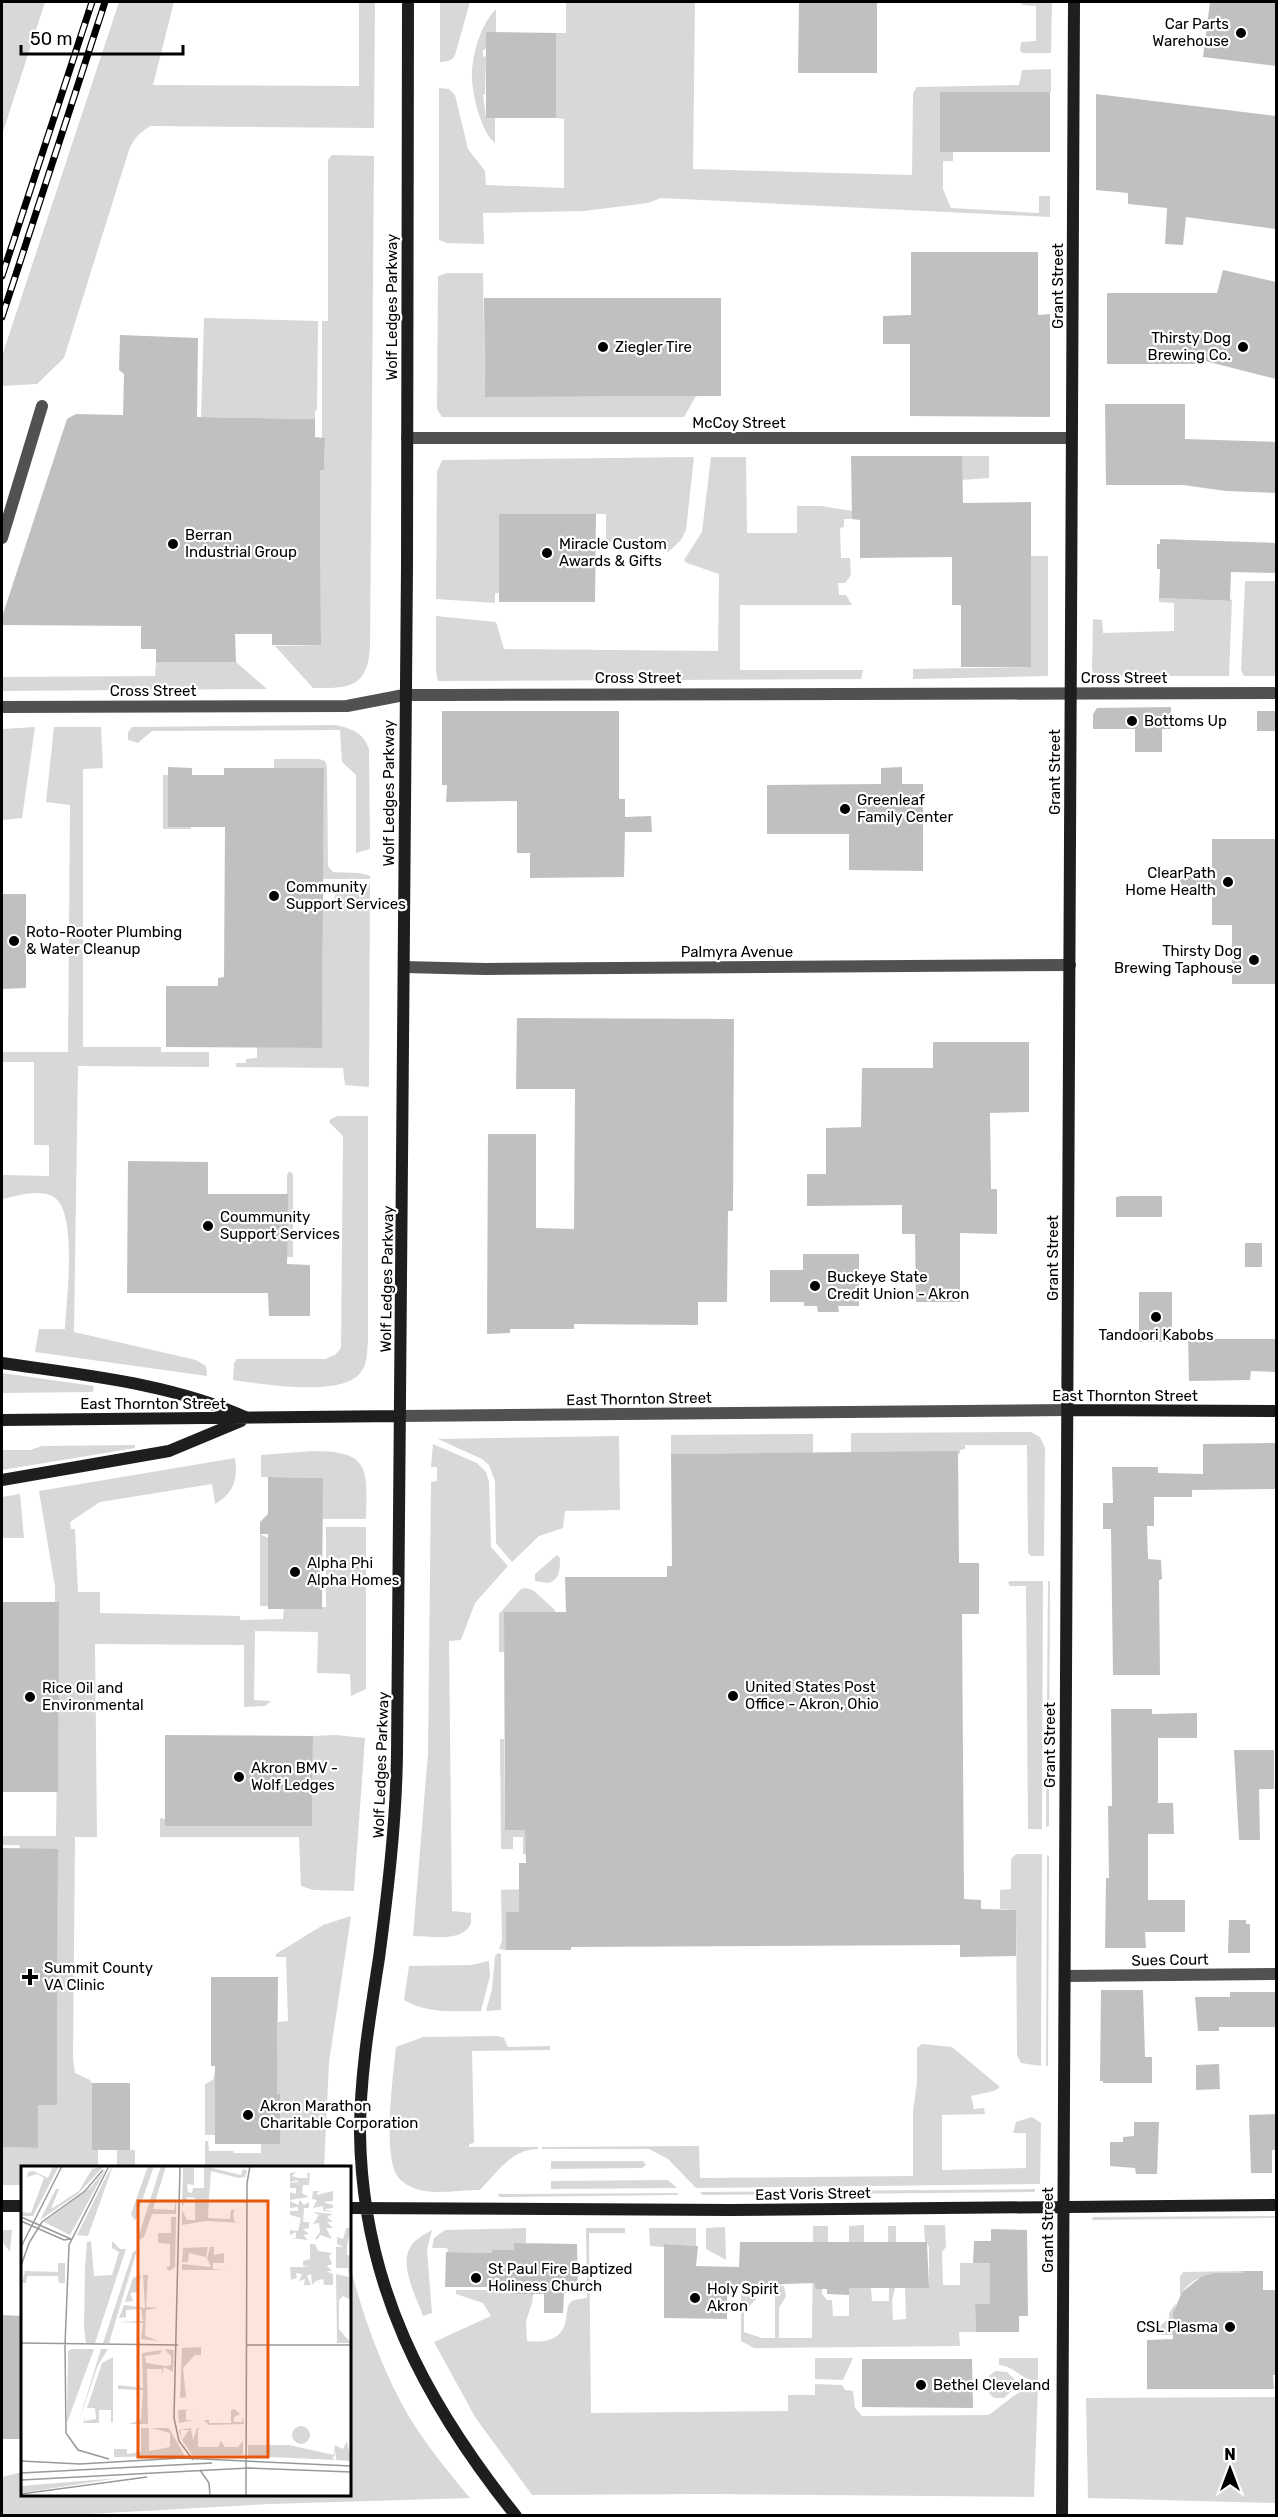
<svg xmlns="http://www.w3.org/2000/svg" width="1278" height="2517" viewBox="0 0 1278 2517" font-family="Rubik,sans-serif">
	<rect width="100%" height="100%" fill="#fff"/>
	<path fill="#d8d8d8" d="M2 2H45L2 135Z
		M119 2H174L153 85 359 86V2H375L374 128 150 126C138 134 133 139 128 153L64 358 37 384 2 386V356Z
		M440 2H470L455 55C452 61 446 62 440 62Z
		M566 2H695L693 169 912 175 913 93 917 87 1019 85 1022 70 1051 69V92H940V151L953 152V161H943V189L951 208 1039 213V196H1050V217L661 198 648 203 584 211 483 213 484 244 447 243 439 240V88L449 89 455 95 468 149 485 171 486 185 564 188V119L556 118V33H566Z
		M1019 2H1052L1051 53H1023L1020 51 1021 42 1036 41V6L1023 5Z
		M496 9V33L486 32V49L483 50V56L486 57 485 94 483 95 486 118H495V143C481 132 471 91 472 73 473 52 481 24 496 9Z
		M332 155 374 156 370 648C367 689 348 688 313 688L275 646 321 645 320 470H324L325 439 322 438V321H328V160Z
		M447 273H483L485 397 696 396 684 417H442L437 409 438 276Z
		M204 318 318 321 317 410 315 411V419L201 417Z
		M962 456H989V478L962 480Z
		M694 457 686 530 681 540 668 552 666 551 665 544 606 542V514H499V593H495V603L436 599 437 472 442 460Z
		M711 457H746L747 533H797V506H821L852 511V519H844V527L840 528 841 558H850L851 575 845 583H838L839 595H846L852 605H740V670H863L861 679 438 681 436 671V616L496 622 504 649 718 651 719 574 687 563 684 560 702 532Z
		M1031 556H1048V676L913 679V669L1030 667Z
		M1245 581H1276V676H1244L1241 670Z
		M1159 598 1229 601 1232 599 1229 676H1094L1092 668 1093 619 1102 620 1103 633 1174 631V603L1159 602Z
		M156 662H236L267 689 2 691V677L155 676Z
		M335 725C351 728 364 733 369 749L370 849 356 853V775L342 762 340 730 152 731 138 743 128 740V732L132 727Z
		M35 727 22 818 2 820V729Z
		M54 727H101L103 768 83 769V1047H161V1052H209V1067L78 1066 74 1332 196 1360 206 1366 207 1376 35 1352 39 1329H65C66 1303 79 1208 52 1196 37 1189 17 1196 2 1199V1175L49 1176V1145H34V1062H2V1052H68L70 805 46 802Z
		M274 759H319L325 761 327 766 328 866 333 872 360 873 370 876V879H323L324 768H274Z
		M163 775H168V826L191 827V829H163Z
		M335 883H370L369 1087 345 1085 343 1068 236 1067V1063H246V1059L257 1058V1047L322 1048 323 910C337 908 335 895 335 883Z
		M337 1116H368V1340C367 1351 368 1363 361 1372 343 1398 262 1384 233 1380L234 1363 237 1359H325L335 1355 341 1348 343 1136 329 1122 331 1119Z
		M289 1171 293 1174V1257H287V1175Z
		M2 1373 94 1386 93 1392 2 1393Z
		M1031 1432 1040 1437 1045 1448 1044 1556H1031L1028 1553 1027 1445H965V1449L960 1450V1454L851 1452V1433Z
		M813 1434V1453L671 1454V1435Z
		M619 1436 620 1510 565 1511 563 1528 539 1536 512 1562 496 1543 495 1481 489 1465 482 1459 438 1439Z
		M433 1444 477 1463 486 1472 489 1482 491 1547 508 1566 475 1603 461 1640 449 1641 452 1911 471 1913V1923C463 1943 431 1936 413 1936L428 1753 431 1482 437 1481V1467H431Z
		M135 1445V1448L2 1470V1450H30L42 1446Z
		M313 1451C371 1451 367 1469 366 1519H322L323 1478 261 1477V1455Z
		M235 1458C238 1479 234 1493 215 1504L212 1484 100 1502 70 1522 71 1529H75L78 1592H100V1613L240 1616V1620L283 1619 284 1609 326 1607V1527H366V1689L351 1696 350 1674 317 1673 318 1632 255 1631 254 1700 271 1701 265 1706 244 1707V1645L95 1644 97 1837H75L73 2059 75 2073 90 2080 92 2083V2150H98V2167L22 2168V2185H2V2147L38 2148V2105H57L58 1849H20L19 1845H2V1836H56L59 1603 55 1602V1587L39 1491Z
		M20 1494 24 1538H2V1497Z
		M260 1534 268 1538V1606H260Z
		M557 1555 560 1558C560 1569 560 1580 548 1583L535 1581V1574Z
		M1010 1581H1043L1042 1829H1028L1026 1586H1010L1008 1583Z
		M1048 1581H1050L1049 1800V1826L1046 1827Z
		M526 1588 533 1590 555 1610V1621L551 1612 504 1613V1652H499V1614L521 1589Z
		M336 1735 365 1738 354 1891 313 1890 301 1886 299 1837H160V1818L165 1819V1826H312L313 1736Z
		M500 1739H504L505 1830H539L530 1854H523V1837H513V1849H501Z
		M1016 1854H1042L1041 2066 1021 2063 1017 2055 1016 1910 1000 1909V1890L1011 1889V1859Z
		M1047 1855 1049 1857 1048 2066H1046Z
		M526 1889 530 1912H506V1950L499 1949 502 1941 501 1890Z
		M351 1916 329 2062 324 2167H205V2141H208L209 2151H233L234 2153H261V2144H280V2094L215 2135H205V2084L213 2080 216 2066H277L278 2022 288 2021 286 1957H276V1954L323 1925Z
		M498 1953 501 1954V2010L486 2011 492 1989 495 1956Z
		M489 1961 490 1976 481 2011C455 2011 427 2014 404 2000L409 1966 471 1965Z
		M498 2036 504 2038 508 2047 550 2046V2050L472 2051 474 2143 469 2144V2147H538V2149C512 2149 497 2172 480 2190 462 2190 432 2195 416 2189 408 2186 398 2180 395 2172 384 2146 393 2076 396 2047L423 2037Z
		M922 2044 952 2047 1000 2087 994 2091 971 2096 974 2109 984 2108 985 2114 942 2115V2170L1026 2168V2133H1013L1016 2122 1032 2117 1041 2123 1040 2184 696 2188 668 2159 649 2149H542V2147L699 2146 700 2178 913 2176V2111L917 2082V2048Z
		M117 2150H135V2167H117Z
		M551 2161H643L646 2165 642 2168 551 2169Z
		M668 2180 677 2188 551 2189V2181Z
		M1035 2189V2192L702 2195 700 2192Z
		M679 2193 677 2195 499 2197 498 2194Z
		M1276 2216V2218L1092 2220 1093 2217Z
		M864 2225V2242H854V2247L869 2288H871L872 2301H889L888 2226H896V2285L892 2300 893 2320 906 2319 905 2288H929V2247L927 2242H925L924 2225H945L946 2247 942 2252 943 2285H960V2263H990V2284L1002 2298H990V2304L975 2305 976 2332H959L960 2346 754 2348 741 2341V2286H745L746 2290 756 2292V2299L744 2312V2332L762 2338H775V2283H781V2286H784L786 2296 779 2308V2338H812L813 2226H828V2242H816L815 2288 822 2289V2294L827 2300H832L833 2316H849V2226Z
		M725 2227 726 2260 706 2249V2228Z
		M526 2228V2243H514L513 2294H526V2288H534L532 2303 526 2321 527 2341C546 2343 563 2340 566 2319 567 2314 567 2308 569 2304 572 2299 581 2299 587 2298L586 2228H625V2233H589L591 2413 788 2411V2395H815V2384L842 2385 845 2390 853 2391 855 2408 862 2416 988 2415C1004 2406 1018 2387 1038 2387L1034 2497 708 2494 532 2495 475 2417 434 2342 491 2316 483 2303 456 2294V2290H507V2250H493L492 2253 448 2252 447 2248H432L434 2238 445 2230Z
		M649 2228H696V2246L665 2244 664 2247 650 2246Z
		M2 2230H12L10 2252 2 2241Z
		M432 2230 427 2250 432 2313 423 2316C417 2298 399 2266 410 2248 414 2239 424 2235 432 2230Z
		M350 2266C364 2319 383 2373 411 2420 428 2447 449 2473 470 2498L269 2504 70 2515H2V2477L22 2472V2494H350Z
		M1243 2271V2274C1218 2273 1195 2272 1180 2295V2276L1183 2272Z
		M1176 2303 1173 2320 1174 2335H1158V2328L1169 2318V2313Z
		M815 2358H853L843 2380 815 2379Z
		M999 2358H1038V2381C1019 2380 1017 2367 999 2365Z
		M995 2371 1007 2372 1019 2384 1004 2398H994L989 2393V2376Z
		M1276 2397V2503L1088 2498 1086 2398Z"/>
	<path fill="#c0c0c0" d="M799 2H877V73H798Z
		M1210 2H1276V66L1203 57Z
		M486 32 556 33V118H486Z
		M940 92H1050V152H940Z
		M1096 94 1276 116V229L1186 217 1183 245 1165 244 1167 208 1128 204V193L1096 190Z
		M911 252H1038V315L1050 314V417L910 416V344H883V316L911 315Z
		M1223 270 1276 282V379L1197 359 1195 364H1107V293H1217Z
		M484 298H721V396L485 397Z
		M120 335 198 338 197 417 315 419V437L325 438 324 470H320L321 645H272V634H235L236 662H156V649H141V626L2 625V617L67 419 76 414 123 415 124 374 119 370Z
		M1105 404H1185V439L1276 442V493L1226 491 1183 485H1106Z
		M851 456H962L963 503 1031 502V667H961V605H952V557L860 558V520L852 519Z
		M499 514H596L595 602H499Z
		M1160 539 1276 543V573L1231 572 1230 601 1159 598 1160 569H1157V544H1160Z
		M1171 707V729H1162V752H1135V729H1093V714L1097 708Z
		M442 711H619V799H625V817L651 816 652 832H625L624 877 530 878V853H517V801L446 802 447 785H442Z
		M1257 711H1276V731H1257Z
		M168 767 192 768V775H224V768H324L322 1048 166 1047V986H218V978L224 977 225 827H168Z
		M902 767V784H923V871L849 870V834H767V785L881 784V768Z
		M1212 839H1276V984H1232V925H1212V891H1180V873H1212Z
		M2 894H26V988L2 989Z
		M517 1018 734 1019 733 1211H728L727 1302H698V1325L574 1324V1329H510V1333L487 1334 488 1134H536V1228L574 1229 575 1089H516Z
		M933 1042H1029V1112L990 1113 991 1189H997V1234L960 1233V1302H916L915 1234H902V1205L807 1206V1174H826V1128L861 1127 862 1068H933Z
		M128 1161 208 1162V1194H288L287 1264 310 1265V1316H269L268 1293H127Z
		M1121 1196H1162V1217H1116V1197Z
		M1245 1243H1262V1267H1245Z
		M803 1254H859V1306H838L839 1312H818L817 1306H804V1302H770V1270H803Z
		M1139 1292H1172V1342H1139Z
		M1188 1335H1215V1339H1276V1372L1251 1371 1250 1380 1189 1381Z
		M1276 1443V1489L1192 1490V1497H1154V1526H1147L1148 1559 1161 1560 1162 1579 1159 1580 1160 1675H1113L1111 1529H1103V1503H1113L1112 1467H1158V1473L1203 1474V1444Z
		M958 1451 959 1563H979V1614H962L964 1899 981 1900V1909L1016 1910V1956L960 1957V1945L571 1947V1950H506V1912H519V1863H526L525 1830H505L504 1612H566L565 1577H667V1566H672L671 1454Z
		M268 1477 323 1478 322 1609H268V1534H260V1522L268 1514Z
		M2 1602H59L58 1792H2Z
		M1111 1709H1152V1714L1197 1713V1738H1158V1803H1173L1174 1834H1148V1900H1185V1932H1145L1146 1948H1105L1106 1878H1109L1108 1806H1112Z
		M165 1735 313 1736 312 1826H165Z
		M1234 1750H1274V1789H1259L1260 1840H1239Z
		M2 1848 58 1849 57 2105H38V2148L2 2147Z
		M1229 1920H1246V1924H1250V1953H1228Z
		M211 1977H278L277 2094H280V2144H215V2066H211Z
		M1101 1990H1143L1145 2057H1152V2083H1103V2081H1100Z
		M1230 1992H1276V2027H1219V2031H1198L1195 1997H1230Z
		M1219 2064 1220 2089 1196 2090V2065Z
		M92 2083H130V2150H92Z
		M1276 2114V2150H1272V2173H1251L1249 2115Z
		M1134 2122H1159L1157 2174H1136L1135 2168 1110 2166V2142H1123V2137L1134 2136Z
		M991 2229 1027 2230 1028 2316H1019V2332H976L975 2304H990V2263H973L974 2241H991Z
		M740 2242H927L929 2288H849V2295L827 2294V2289H815V2283L727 2286V2319L664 2318V2244L698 2246 696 2266 739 2267Z
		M514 2243 577 2244 578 2293H564L563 2313H544V2294H513V2291L493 2290V2287H445L446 2252 492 2253V2250H514Z
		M1243 2271H1263V2290H1276V2375H1273L1274 2389H1147V2340L1173 2339V2313L1182 2292 1201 2277 1214 2273H1243Z
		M2 2315 22 2316V2439H2Z
		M862 2359H972L973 2408 862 2407Z"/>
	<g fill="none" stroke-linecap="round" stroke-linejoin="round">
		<path stroke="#515151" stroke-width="12" d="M407 438H1071
			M2 538 42 406
			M2 707 347 706 404 695H444L1276 693
			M404 967 485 969 1070 965
			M400 1416 1068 1410
			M1065 1976 1276 1974"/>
		<path stroke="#1e1e1e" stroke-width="12" d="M408 2 407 567 397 1754C396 1823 388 1890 379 1958 370 2016 360 2074 360 2133 362 2284 424 2401 516 2516
			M2 1363C82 1375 170 1383 245 1417
			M1068 1410 1276 1411
			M2 1420 400 1416
			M2 1480 169 1451 241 1421
			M2 2206H22
			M350 2208 731 2210 1276 2205
			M1062 2516 1074 2"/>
		<g stroke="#000" stroke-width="7">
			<path id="rail" d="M2 276 92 2
				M2 317 105 2"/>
		</g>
		<use href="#rail" stroke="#fff" stroke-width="4.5" stroke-dasharray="14" stroke-linecap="butt"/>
	</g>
	<g fill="#000" stroke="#fff" stroke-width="2">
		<circle cx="1241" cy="33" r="6"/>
		<circle cx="603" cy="347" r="6"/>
		<circle cx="1243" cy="347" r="6"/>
		<circle cx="173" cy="544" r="6"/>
		<circle cx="547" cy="553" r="6"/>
		<circle cx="1132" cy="721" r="6"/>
		<circle cx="845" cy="809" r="6"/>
		<circle cx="1228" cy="882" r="6"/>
		<circle cx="274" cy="896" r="6"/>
		<circle cx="14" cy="941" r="6"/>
		<circle cx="1254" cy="960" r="6"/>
		<circle cx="208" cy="1226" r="6"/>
		<circle cx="815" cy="1286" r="6"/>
		<circle cx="1156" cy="1317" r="6"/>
		<circle cx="295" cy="1572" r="6"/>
		<circle cx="733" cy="1696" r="6"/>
		<circle cx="30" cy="1697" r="6"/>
		<circle cx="239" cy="1777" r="6"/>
		<path d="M27 1968h6v6h6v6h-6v6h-6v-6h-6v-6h6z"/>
		<circle cx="248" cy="2115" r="6"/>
		<circle cx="476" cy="2278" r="6"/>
		<circle cx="695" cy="2298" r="6"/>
		<circle cx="1230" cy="2327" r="6"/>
		<circle cx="921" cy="2385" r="6"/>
	</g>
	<g text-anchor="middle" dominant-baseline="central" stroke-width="4.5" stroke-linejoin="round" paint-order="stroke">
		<g font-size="15" fill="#000" stroke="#fff" text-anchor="start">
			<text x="1229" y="24" text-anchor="end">Car Parts<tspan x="1229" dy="17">Warehouse</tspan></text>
			<text x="1231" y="338" text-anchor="end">Thirsty Dog<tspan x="1231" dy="17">Brewing Co.</tspan></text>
			<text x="615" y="347">Ziegler Tire</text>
			<text x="185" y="535">Berran<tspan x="185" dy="17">Industrial Group</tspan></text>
			<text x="559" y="544">Miracle Custom<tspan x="559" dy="17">Awards &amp; Gifts</tspan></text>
			<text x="1144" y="721">Bottoms Up</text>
			<text x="857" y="800">Greenleaf<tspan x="857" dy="17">Family Center</tspan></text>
			<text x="1216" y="873" text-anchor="end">ClearPath<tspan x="1216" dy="17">Home Health</tspan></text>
			<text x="286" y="887">Community<tspan x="286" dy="17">Support Services</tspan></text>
			<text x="26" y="932">Roto-Rooter Plumbing<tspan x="26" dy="17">&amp; Water Cleanup</tspan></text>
			<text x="1242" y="951" text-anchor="end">Thirsty Dog<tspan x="1242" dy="17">Brewing Taphouse</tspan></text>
			<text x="220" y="1217">Coummunity<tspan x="220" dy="17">Support Services</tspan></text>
			<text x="827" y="1277">Buckeye State<tspan x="827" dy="17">Credit Union - Akron</tspan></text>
			<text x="1156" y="1335" text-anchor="middle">Tandoori Kabobs</text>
			<text x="307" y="1563">Alpha Phi<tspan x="307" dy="17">Alpha Homes</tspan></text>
			<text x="745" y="1687">United States Post<tspan x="745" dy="17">Office - Akron, Ohio</tspan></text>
			<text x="42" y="1688">Rice Oil and<tspan x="42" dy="17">Environmental</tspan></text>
			<text x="251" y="1768">Akron BMV -<tspan x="251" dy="17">Wolf Ledges</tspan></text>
			<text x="44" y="1968">Summit County<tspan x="44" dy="17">VA Clinic</tspan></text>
			<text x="260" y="2106">Akron Marathon<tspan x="260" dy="17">Charitable Corporation</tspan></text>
			<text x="488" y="2269">St Paul Fire Baptized<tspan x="488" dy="17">Holiness Church</tspan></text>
			<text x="707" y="2289">Holy Spirit<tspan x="707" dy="17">Akron</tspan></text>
			<text x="1218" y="2327" text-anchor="end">CSL Plasma</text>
			<text x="933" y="2385">Bethel Cleveland</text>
		</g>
		<g font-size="15" fill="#000" stroke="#fff">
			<text transform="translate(1058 286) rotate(-90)">Grant Street</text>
			<text transform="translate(392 307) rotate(-90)">Wolf Ledges Parkway</text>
			<text x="739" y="423">McCoy Street</text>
			<text x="638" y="678">Cross Street</text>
			<text x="1124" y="678">Cross Street</text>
			<text x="153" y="691">Cross Street</text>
			<text transform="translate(1055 772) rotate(-90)">Grant Street</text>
			<text transform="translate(389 793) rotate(-90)">Wolf Ledges Parkway</text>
			<text x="737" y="952">Palmyra Avenue</text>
			<text transform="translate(1053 1258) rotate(-90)">Grant Street</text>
			<text transform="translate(387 1279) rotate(-89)">Wolf Ledges Parkway</text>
			<text x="1125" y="1396">East Thornton Street</text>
			<text transform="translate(639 1399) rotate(-1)">East Thornton Street</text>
			<text x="153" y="1404">East Thornton Street</text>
			<text transform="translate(1050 1745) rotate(-90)">Grant Street</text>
			<text transform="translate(381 1765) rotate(-88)">Wolf Ledges Parkway</text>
			<text transform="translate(1170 1960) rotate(-1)">Sues Court</text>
			<text transform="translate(813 2194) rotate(-1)">East Voris Street</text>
			<text transform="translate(1048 2230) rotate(-90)">Grant Street</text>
		</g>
	</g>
	<g transform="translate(21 2166)">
		<rect width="330" height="330" fill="#fff"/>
		<path d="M32 0H38L12 50H0V46L10 47 23 12 16 8 6 11 7 6 12 5 27 12ZM83 0 57 28 19 54 35 23H38L30 43 58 25 71 3ZM92 0 67 70 56 69 87 7ZM127 0H133L114 55 110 48ZM140 0H145L132 43 153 44 155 33V48H131L123 71 116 75ZM183 0 220 9 222 3 226 5 224 11 218 12 190 5 188 33 187 52 209 53 210 44 224 42 213 44 212 50 214 56 224 57 184 55 161 59V44L166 54H174V32L167 31 161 41 162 2H173V19L166 18 167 26 171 27 172 22H183ZM85 3 49 69 23 56 69 22ZM275 6 271 10 277 12H287L286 7H289L288 19H282L281 27 288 31 269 34V26L275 28V22H269V17L278 16 271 12 275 15 269 16V7ZM292 25H298L295 29 312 25V35L302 36 312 39V42L303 43 312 46 302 45V40L292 42 296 34 291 33ZM279 34 283 39 288 36V42H283L282 56H288V62L282 63 288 68 282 69 287 74 269 72H275V66L269 69V64L277 65 280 52 269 49V45H277V41L269 42V35L277 39ZM292 46 312 48 306 51 312 56H306L312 62H305L311 73 299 69 297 73H294L299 66 298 57 292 58 298 49ZM150 51H155L154 101 148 105 145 101 149 100V78L137 77V67H150ZM325 62H330L326 80V89H330V134L322 130 318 134V163L330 177H316L315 108 328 111 327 102H315V81H323L316 78V71L322 73ZM70 75 73 110 91 109 98 86 91 82V75L99 83H105L74 177H65L63 162 64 101 66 76ZM289 78H294L297 85 311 87 308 90 311 98 306 100 311 105H305L312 108V119H303L302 113 297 114 299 119 296 114 291 119 290 108 286 110 290 119H283L284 113 278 115 281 108 275 107 276 112 270 114 269 101H289L282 100V95L289 93ZM187 81 185 91 168 87 167 96H161L162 82ZM189 81H193V89L203 87V97H192V103L204 104H161V98L190 101 186 92ZM116 84 88 177H82L112 86ZM37 97H44V117H38L37 110H6L5 117H1L4 105 37 106ZM120 109 116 126 109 127 112 135 104 136 112 112ZM122 109H127L125 141 138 142 125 144 124 170 138 175 120 173 122 157 97 156 122 155 120 143 105 144V151L98 152 103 139 124 142ZM180 181V189H174L162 202 165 231 159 232 161 182ZM51 183H73L46 257 47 185ZM80 183H87L77 199 57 258ZM143 183 153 184 152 206 143 201 141 209V203H126L127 258H107L120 254 122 224 97 223V219L122 222 121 187 141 184 139 188 124 190 125 197 145 200 150 199V190ZM92 191V256L90 257H86H90V244H78V257H63L64 249V255L75 253 74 242H66L81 197ZM173 243 165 244V254H188V257H210V244L213 243 219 248 213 251V256H221L222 251 223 258 188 259 183 254H172L158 257 157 244ZM271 269a9 9 0 1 1 18 0a9 9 0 1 1-18 0ZM120 262H128V285L149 281V267L130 262H148L164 290 93 291V283H106V288L120 286ZM170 262 172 274 176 262H180L177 263V281H197L200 275 204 281H217L222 275V289H171L161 274 168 264H160V271L158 264ZM326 275 330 295 315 294V285L314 290 311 291 314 294 227 290V279H268L313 289 314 279 322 283ZM98 312 0 327V320Z" fill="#d8d8d8"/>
		<path fill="none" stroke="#999" stroke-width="1.5" d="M159 0 153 252 158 275 172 294M0 51 50 73M0 55 43 74 50 73M0 81 41 0M0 100 8 77 21 56 64 25 82 4M0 177 157 179M44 179 48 79 88 0M44 179 45 267 57 284 88 293M225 179H330M0 295 59 298 161 292 330 300M179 304 188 317 189 330M0 307 191 297M0 314 228 302 330 306M0 328 126 311M34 330H74M225 330 226 17 229 0"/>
		<path fill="#e8590c" fill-opacity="0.15" stroke="#e8590c" stroke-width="3" d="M117 35H247V291H117Z"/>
		<rect width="330" height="330" fill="none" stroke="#000" stroke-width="3"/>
	</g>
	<rect width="1278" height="2517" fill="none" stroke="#000000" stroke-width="6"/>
	<g transform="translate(1230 2469)" stroke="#ffffff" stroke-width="4.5" paint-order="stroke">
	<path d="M0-4.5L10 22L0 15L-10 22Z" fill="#000000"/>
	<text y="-9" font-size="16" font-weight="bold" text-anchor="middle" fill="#000000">N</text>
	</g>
	<path d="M21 45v9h162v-9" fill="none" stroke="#000000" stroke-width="3"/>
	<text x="30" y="45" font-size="18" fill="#000000" stroke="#ffffff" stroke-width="4.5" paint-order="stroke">50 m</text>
</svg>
